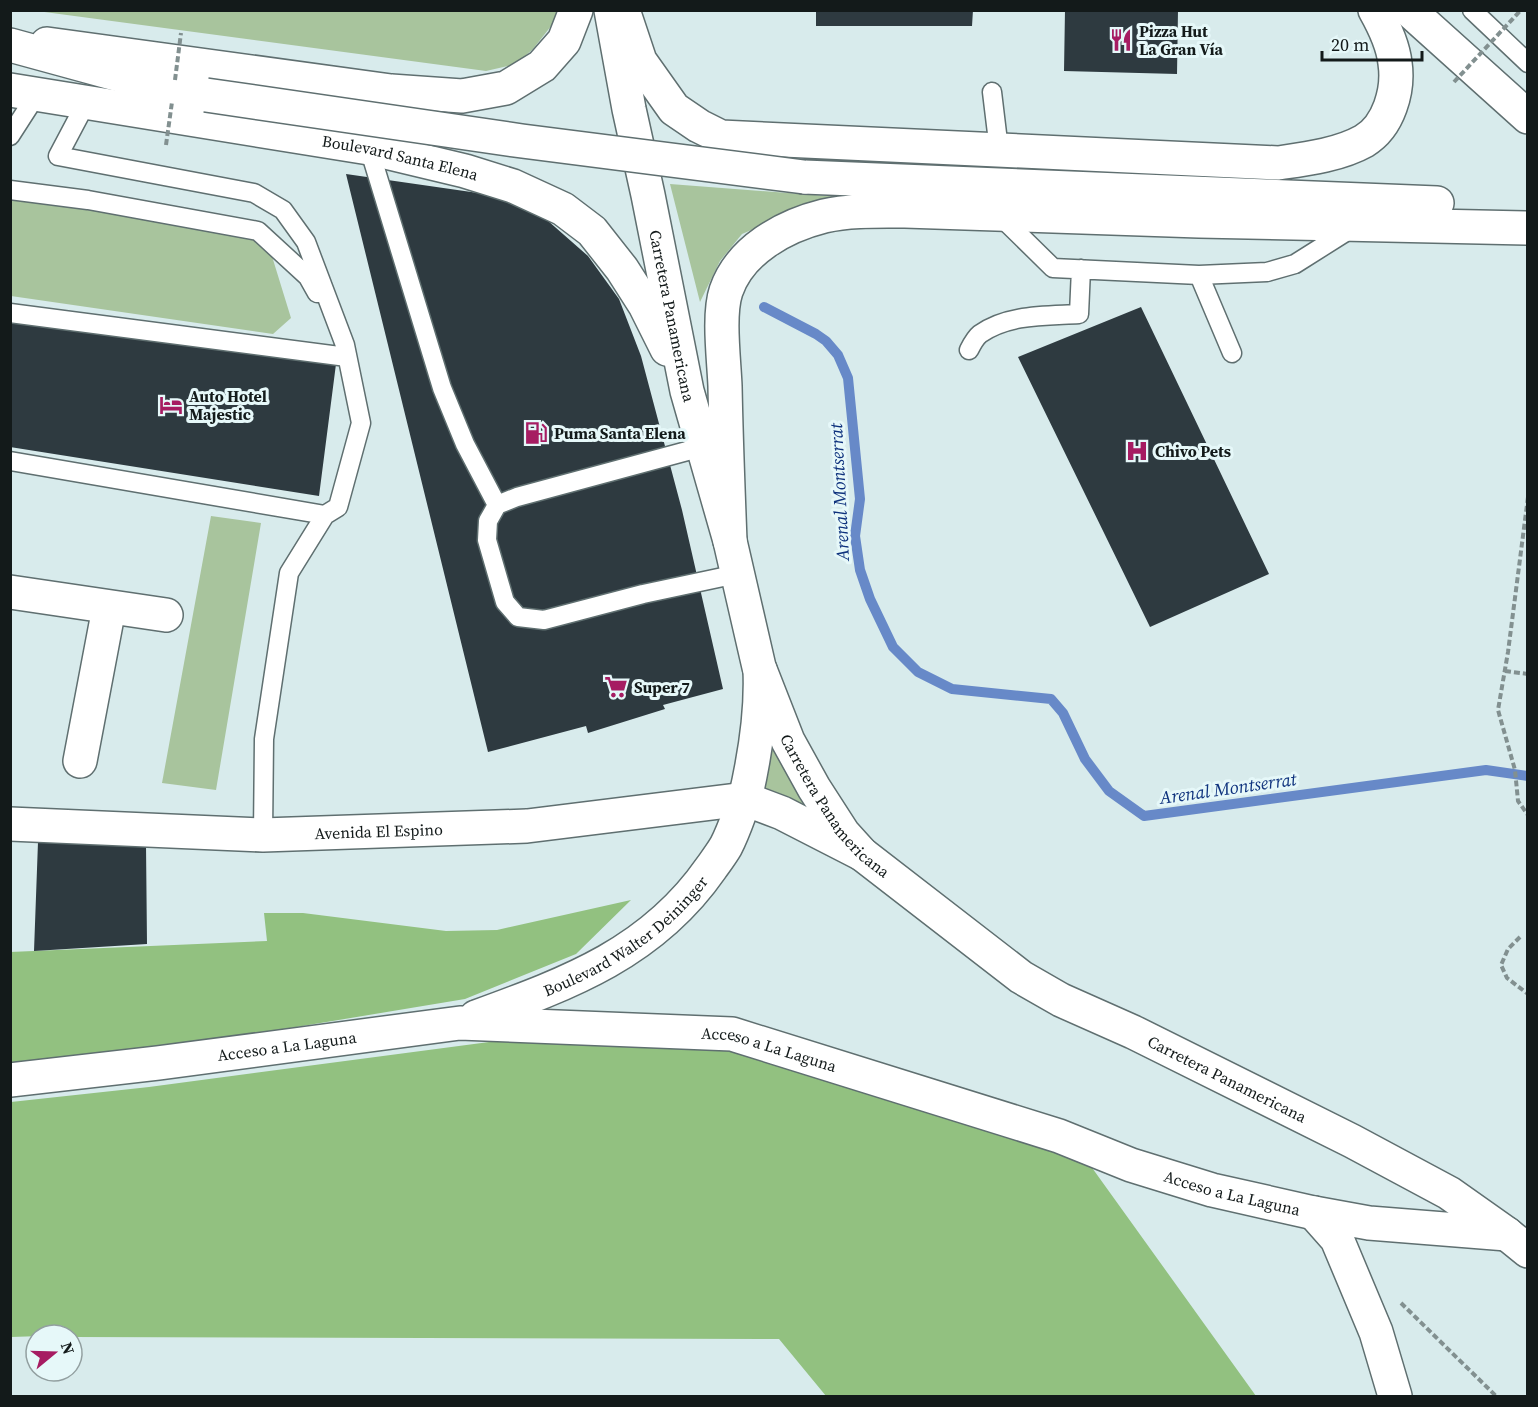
<svg xmlns="http://www.w3.org/2000/svg" width="1538" height="1407" viewBox="0 0 1538 1407" font-family="'Source Serif 4',serif">
	<rect width="100%" height="100%" fill="#d8ebec"/>
	<path fill="#a8c49d" d="M558 10 559 16 533 49 516 64 486 71 37 11Z
		M670 184 841 197 781 217 742 234 720 261 700 302Z
		M11 196 267 240 291 318 273 334 11 296Z
		M211 516 261 523 216 790 162 783Z
		M769 730 826 835 801 836 776 829 759 811Z"/>
	<path fill="#92c180" d="M631 900 576 954 465 999 170 1048 11 1066 10 952 267 941 264 913H303L446 931 497 930Z
		M527 1037 708 1046 746 1054 1080 1151 1256 1396H826L779 1339 72 1337V1335L11 1337V1102L149 1087Z"/>
	<g fill="none" stroke-linecap="round" stroke-linejoin="round">
		<path stroke="#6789c8" stroke-width="10" d="M764 307 816 334 826 341 838 355 848 378 860 499 855 536 860 570 870 599 893 647 918 672 952 689 1051 699 1063 713 1085 759 1109 791 1144 816 1486 770 1528 776"/>
	</g>
	<path fill="#2e3a40" d="M816 10H973L972 26H816Z
		M1065 10H1178L1177 74 1064 71Z
		M346 174 499 196 547 220 588 256 619 299 641 356 682 510 723 689 663 705 665 709 588 733 586 726 488 752Z
		M1141 307 1269 574 1150 627 1018 357Z
		M10 318 336 364 319 496 10 447Z
		M38 842 146 845 147 944 34 951Z"/>
	<g fill="none" stroke-linecap="round" stroke-linejoin="round">
		<g stroke="#5f6f70" stroke-width="21">
			<path id="service" d="M1472 10 1528 63
				M992 92 999 150
				M86 103 58 156 254 193 283 210 306 242 345 345 361 423 338 507 325 515 289 573 264 739 263 835
				M10 136 37 94
				M369 148 442 388 465 444 497 505
				M10 190 88 200 258 231 308 277 317 293
				M999 215 1053 268 1199 275 1267 272 1295 264 1352 228
				M1199 275 1232 353
				M10 313 347 357
				M969 350C972 344 975 338 980 334 1008 314 1046 316 1079 314L1081 269
				M702 447 517 497 497 505 488 521 487 540 505 602 518 617 544 620 643 594 737 574
				M10 461 325 515"/>
		</g>
		<g stroke="#5f6f70" stroke-width="36">
			<g id="minor">
				<path d="M10 592 166 615"/>
				<path d="M80 761 109 608"/>
				<path id="s1" d="M476 1017C569 983 652 953 711 868 716 861 722 853 726 846 734 831 739 814 745 799"/>
				<path id="s2" d="M10 1080 158 1063 460 1023 732 1034 1059 1136 1131 1165 1212 1190 1314 1213 1369 1223 1507 1234"/>
				<path d="M1314 1213 1337 1239 1376 1332 1395 1396"/>
			</g>
		</g>
		<g stroke="#5f6f70" stroke-width="36">
			<g id="secondary">
				<path d="M745 799C755 756 762 714 760 670"/>
				<path id="s3" d="M10 824 263 835 527 826 745 799 782 813 862 854"/>
			</g>
		</g>
		<g stroke="#5f6f70" stroke-width="36">
			<g id="primary">
				<path id="s4" d="M611 10 629 109 648 195 687 391 730 541 759 667 788 741 814 788 843 833 862 854 1021 977 1061 1000 1133 1032 1352 1141 1449 1193 1507 1234 1528 1251"/>
				<path d="M1409 10 1528 117"/>
				<path d="M47 44 391 91 462 96 506 88 542 66 564 41 576 10"/>
				<path id="s5" d="M10 90 369 148 465 171 513 186 563 209 592 231 622 269 645 305 667 349"/>
			</g>
		</g>
		<g stroke="#5f6f70" stroke-width="36">
			<path id="trunk" d="M623 10 640 61 674 109 699 126 721 137 1278 163C1306 159 1339 155 1364 141 1389 126 1399 90 1395 63 1393 45 1384 26 1375 10
				M10 45 127 77 206 95
				M804 177 1437 203
				M730 541C728 490 726 438 725 386 724 360 718 315 726 291 740 250 784 226 824 216 850 210 879 211 905 211L1199 221 1528 228"/>
		</g>
		<path stroke="#829090" stroke-width="4" stroke-dasharray="6 3" stroke-linecap="butt" d="M1528 497 1508 652 1498 710 1515 770 1518 801 1528 815
			M1505 671 1528 674
			M1520 937 1508 949 1501 965 1507 978 1528 994
			M1401 1303 1496 1396"/>
		<use href="#service" stroke="#fff" stroke-width="18"/>
		<use href="#minor" stroke="#fff" stroke-width="33"/>
		<use href="#secondary" stroke="#fff" stroke-width="33"/>
		<use href="#primary" stroke="#fff" stroke-width="33"/>
		<use href="#trunk" stroke="#fff" stroke-width="33"/>
		<g stroke="#5f6f70" stroke-width="36" stroke-linecap="butt">
			<path id="trunk-bridge" d="M206 95 522 141 804 177"/>
		</g>
		<path stroke="#829090" stroke-width="4" stroke-dasharray="6 3" stroke-linecap="butt" d="M175 80 181 33
			M1454 82 1521 10
			M166 145 172 102"/>
		<use href="#trunk-bridge" stroke="#fff" stroke-width="33"/>
	</g>
	<defs>
		<g id="restaurant-bare" transform="scale(1.8)"><path d="M-5-6h1v4h1v-4h1v4h1v-4h1v5L-1.5 .5V6h-2V.5L-5-1ZM5-6V6H3V1.5H1.5Q1.5-4 5-6Z" fill="#a61c62" stroke="#e6f8f9" stroke-width="2.5" paint-order="stroke"/></g>
		<g id="hotel-bare" transform="scale(1.8)"><path d="M-6-4.5h1.5V1H6V5H4.5V3h-9V5H-6ZM-4 0a1.8 1.8 0 1 1 3.6 0ZM.5 0V-2.5h3Q6-2.5 6 0Z" fill="#a61c62" stroke="#e6f8f9" stroke-width="2.5" paint-order="stroke"/></g>
		<g id="fuel-bare" transform="scale(1.8)"><path d="M-5.5-6h7V0h2V4h1.3V-2.5L3-4.5l.8-.8L6-3V5H2.5V1h-1V6h-7ZM-4.2-4.7v3.2H.2V-4.7Z" fill="#a61c62" stroke="#e6f8f9" stroke-width="2.5" paint-order="stroke"/></g>
		<g id="hospital-bare" transform="scale(1.8)"><path d="M-5-5h3v3.5h4V-5h3V5h-3V1.5h-4V5h-3Z" fill="#a61c62" stroke="#e6f8f9" stroke-width="2.5" paint-order="stroke"/></g>
		<g id="supermarket-bare" transform="scale(1.8)"><path d="M-6-5.5h2.5l.6 2H6L4.5 2H-2.5L-4.4-4H-6ZM-1.5 3.2a1.3 1.3 0 1 0 .1 0ZM3 3.2a1.3 1.3 0 1 0 .1 0Z" fill="#a61c62" stroke="#e6f8f9" stroke-width="2.5" paint-order="stroke"/></g>
	</defs>
	<g fill-rule="evenodd">
		<use href="#restaurant-bare" x="1121" y="40"/>
		<use href="#hotel-bare" x="171" y="405"/>
		<use href="#fuel-bare" x="536" y="433"/>
		<use href="#hospital-bare" x="1137" y="451"/>
		<use href="#supermarket-bare" x="616" y="687"/>
	</g>
	<g text-anchor="middle" dominant-baseline="central" stroke-width="6" stroke-linejoin="round" paint-order="stroke">
		<g font-size="16" font-weight="bold" fill="#131a1a" stroke="#e6f8f9" text-anchor="start">
			<text x="1139" y="31">Pizza Hut<tspan x="1139" dy="18">La Gran Vía</tspan></text>
			<text x="189" y="396">Auto Hotel<tspan x="189" dy="18">Majestic</tspan></text>
			<text x="554" y="433">Puma Santa Elena</text>
			<text x="1155" y="451">Chivo Pets</text>
			<text x="634" y="687">Super 7</text>
		</g>
		<g font-size="16" fill="#131a1a" stroke="#e6f8f9">
			<text stroke="none"><textPath href="#s5" startOffset="396">Boulevard Santa Elena</textPath></text>
			<text stroke="none"><textPath href="#s4" startOffset="312">Carretera Panamericana</textPath></text>
			<text stroke="none"><textPath href="#s4" startOffset="834">Carretera Panamericana</textPath></text>
			<text stroke="none"><textPath href="#s3" startOffset="369">Avenida El Espino</textPath></text>
			<text stroke="none"><textPath href="#s1" startOffset="172">Boulevard Walter Deininger</textPath></text>
			<text stroke="none"><textPath href="#s2" startOffset="279">Acceso a La Laguna</textPath></text>
			<text stroke="none"><textPath href="#s2" startOffset="765">Acceso a La Laguna</textPath></text>
			<text stroke="none"><textPath href="#s4" startOffset="1320">Carretera Panamericana</textPath></text>
			<text stroke="none"><textPath href="#s2" startOffset="1251">Acceso a La Laguna</textPath></text>
		</g>
		<g font-size="18" font-style="italic" fill="#0e327d" stroke="#e6f8f9">
			<text transform="translate(839 492) rotate(-93)">Arenal Montserrat</text>
			<text transform="translate(1228 788) rotate(-8)">Arenal Montserrat</text>
		</g>
	</g>
	<rect width="1538" height="1407" fill="none" stroke="#131a1a" stroke-width="24"/>
	<g transform="translate(54 1353) rotate(71)"><circle r="28" fill="#e6f8f9" stroke="#929fa0" stroke-width="1.5"/>
	<path d="M0-4.5L10 22L0 15L-10 22Z" fill="#a61c62"/>
	<text y="-9" font-size="16" font-weight="bold" text-anchor="middle" fill="#131a1a">N</text>
	</g>
	<path d="M1322 51v9h100v-9" fill="none" stroke="#131a1a" stroke-width="3"/>
	<text x="1331" y="51" font-size="18" fill="#131a1a" stroke="#e6f8f9" stroke-width="4.5" paint-order="stroke">20 m</text>
</svg>
